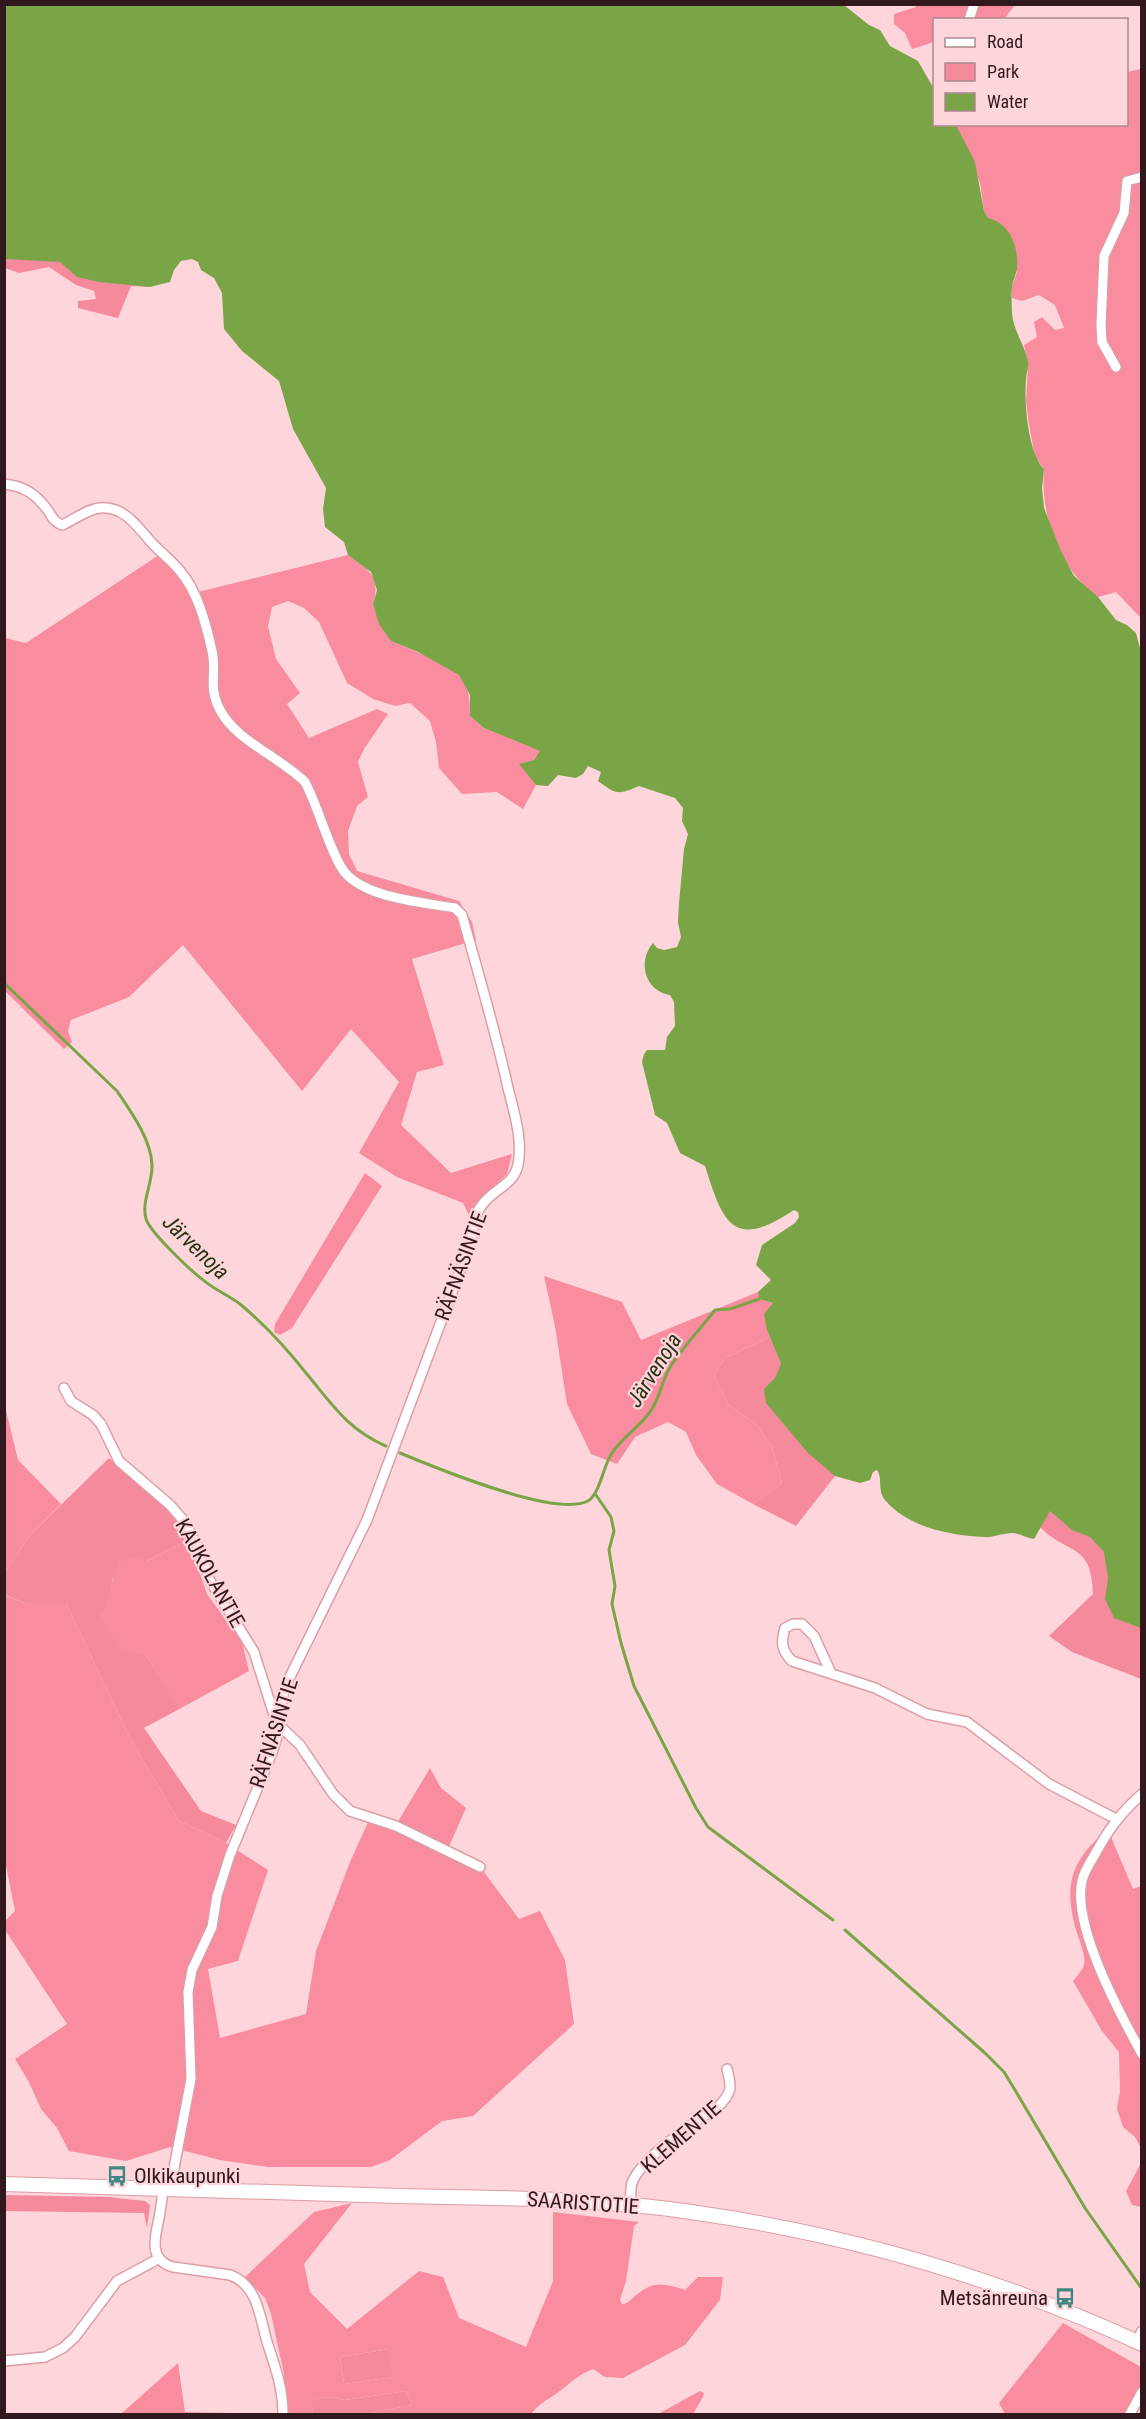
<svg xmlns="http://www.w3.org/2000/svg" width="1146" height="2419" viewBox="0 0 1146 2419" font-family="'Roboto Condensed',sans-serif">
	<rect width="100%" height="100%" fill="#fed5da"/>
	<path fill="#f58a9c" d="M4 156 150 287 131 286 118 318 78 308V301L96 299 94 291 76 285 49 267 19 273 5 268Z
		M770 1337 781 1364 834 1454 835 1476 796 1526 753 1504 782 1483 772 1447 757 1425 728 1404 714 1375 725 1358Z
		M109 1458C142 1484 167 1502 188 1540L113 1578 109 1599 101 1616 147 1656 174 1701 183 1707 144 1728 201 1811 236 1825 226 1843 178 1820 129 1736 66 1603H25L5 1595V1572L30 1535Z
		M1054 1487 1141 1515V1679L1072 1652 1049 1636 1093 1594C1092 1542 1067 1555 1040 1527Z
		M5 2195 108 2197 145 2201 150 2205 147 2228 144 2213 5 2211Z
		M389 2349 394 2377 344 2384 340 2357Z
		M406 2391 412 2405 366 2414H313L311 2400 328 2397 345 2400Z"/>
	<path fill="#f98c9f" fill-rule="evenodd" d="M917 5H1015L1004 19 934 20V42L912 49 905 33 894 24V14L916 7Z
		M1141 69V618L1116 592 1098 597C1059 569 1040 515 1044 469L1035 456 1029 425 1026 402 1028 365 1024 345 1037 337 1034 322 1042 317 1055 330 1064 328 1055 305 1039 295 1022 301 1012 298V287L1017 272 984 211 980 183 956 125 1126 124 1127 72Z
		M162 553 194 593 348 555C369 570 381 576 373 604L391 641C405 647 450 665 459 675 470 687 470 701 470 716L484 728 541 751 534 760 520 764 536 785 523 809 497 792 462 794 439 768 436 742 430 721 410 703 395 706 373 699 347 683 319 622 304 608 288 601 272 607 268 626 276 659 300 693 287 704 309 738 377 709 388 714 364 749 358 762 368 797 357 806 348 831 349 854 357 871 459 901 472 922 476 940 412 959 444 1065 417 1072 401 1125 451 1173 512 1154 507 1174 475 1204 470 1217 463 1203 397 1177 359 1153 399 1082 351 1029 302 1091 183 945 129 997 71 1020 68 1031 72 1042 64 1049 5 991V638L26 643Z
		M365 1173 382 1186 292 1328 280 1335 274 1332 275 1324Z
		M544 1276 622 1302 641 1340 758 1292 759 1299 773 1303 767 1330 770 1337 725 1358 714 1375 728 1404 757 1425 772 1447 782 1483 753 1504 717 1484 696 1455 686 1432 668 1422 635 1437 617 1464 591 1454 567 1404 555 1326Z
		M4 1402 18 1460 61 1504 30 1535 5 1572Z
		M188 1540 207 1594 242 1642 249 1671 183 1707 174 1702 147 1656 120 1651 101 1616C109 1598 112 1580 119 1562L136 1557 147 1561Z
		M4 1595 25 1603H66L129 1736 178 1820 226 1843 268 1870 238 1961 208 1969 220 2038 306 2014 316 1951 350 1862 370 1818 396 1825 430 1768 441 1788 466 1808 447 1851 480 1867 519 1919 540 1911 565 1960 574 2024 473 2116 442 2121 390 2160 371 2167H268L220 2160 170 2147 126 2161 69 2151 57 2128 41 2109 29 2082 15 2059 67 2024 5 1930V1921L15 1911 4 1855Z
		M1108 1830 1133 1889 1141 1886V2148L1135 2137 1123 2127 1117 2109 1120 2091 1119 2052 1102 2031 1073 1981C1076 1977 1082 1971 1084 1965 1086 1956 1080 1942 1077 1933 1063 1888 1070 1859 1108 1830Z
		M1141 2154 1142 2207H1141L1132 2205 1126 2191 1140 2165Z
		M352 2203 304 2264 310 2292 347 2329 419 2271 443 2277 459 2318 526 2347 553 2281V2212L639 2222 634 2226 626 2281 620 2300 622 2304C628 2304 629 2301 634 2297 653 2280 663 2283 685 2290L698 2277H723L720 2300 685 2345 623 2378 605 2377 593 2369C575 2376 568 2386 553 2396 543 2402 538 2405 531 2414H366L412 2405 406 2391 345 2400 328 2397 312 2400 313 2414H287L284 2374 271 2314 265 2298 245 2277 314 2212ZM389 2349 393 2377 344 2384 340 2357Z
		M1063 2323 1141 2367V2405L1137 2411 1138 2414H1005L999 2403Z
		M178 2363 185 2412 280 2414H121Z
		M700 2391 704 2393 703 2397 693 2414H658Z"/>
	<path fill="#7aa547" d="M5 4 844 5 869 25 880 30 890 46 918 61 934 89V124L956 125 975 162 984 211 988 218C1010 223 1019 247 1017 269 1016 275 1013 280 1012 287 1011 295 1012 306 1012 314 1014 332 1025 345 1028 362 1029 368 1026 374 1026 380 1024 404 1028 452 1044 469L1042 488 1044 508 1061 551 1074 576 1098 597 1116 620 1127 625 1136 633 1141 652V1628L1114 1618 1105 1599 1108 1578 1104 1552 1090 1537 1072 1530 1050 1511 1034 1539C1026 1538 1020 1533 1012 1533 1002 1533 993 1538 984 1537 949 1535 909 1528 885 1500 877 1490 883 1478 877 1470L873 1472 870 1480 860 1483 835 1476 808 1453 766 1403 764 1389 775 1378 781 1364 767 1330 764 1314 773 1303 759 1299 758 1292 771 1280 756 1265 762 1245 795 1223 799 1217 798 1212 794 1210C733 1251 723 1223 705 1166L680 1153 667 1123 655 1115 642 1062 644 1054 647 1050H665L667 1037 675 1026 674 1002 670 995C645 991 637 962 653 943L657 948 664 950 677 947 681 937 678 922 679 903 684 849 688 834 682 821 683 808 675 798 639 786C618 795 617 795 598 781L601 772 588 766 583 774 576 778 558 775 548 786 536 785 519 764 534 760 540 751 484 728 470 716V695L459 675 418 652 391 641 379 624 373 604 377 590 371 572 348 555 344 542 325 527 323 509 326 488 293 429 279 381 242 351 224 329 222 293 214 278 201 270 198 262 192 259 181 261 174 270 170 282 150 287 99 282 77 277 60 262 5 259Z"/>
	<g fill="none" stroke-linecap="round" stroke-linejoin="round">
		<path stroke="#7aa547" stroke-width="3" d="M4 983 117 1091C131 1112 151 1139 152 1165 153 1182 141 1202 146 1219 150 1232 190 1270 202 1279 213 1289 228 1295 240 1304 264 1324 287 1349 306 1373 332 1404 347 1429 386 1446
			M400 1453C434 1467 555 1518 588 1501 600 1494 603 1466 612 1453 622 1438 635 1430 646 1417 660 1402 661 1380 672 1364 685 1345 701 1328 715 1310L730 1309 759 1299
			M596 1495 611 1517 614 1531 609 1550 615 1586 612 1604 621 1643 634 1686 696 1808 708 1827 833 1920
			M845 1930 985 2053 1004 2072 1015 2090 1085 2208 1142 2289"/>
		<g stroke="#dd9da6" stroke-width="12">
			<path id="minor" d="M969 20 974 4
				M1116 367 1102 342 1101 325 1104 256 1124 213 1127 181 1142 177
				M4 484C25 486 37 495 49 512 53 519 55 522 62 525 74 520 87 509 100 508 124 506 137 526 151 542 160 552 171 560 180 571 198 592 206 624 212 651 217 672 208 686 219 708 234 740 280 757 305 782 319 809 326 840 341 867 359 898 422 902 455 908L462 915C478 972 495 1029 508 1088 514 1112 523 1140 518 1165 514 1185 493 1189 482 1205 474 1214 473 1232 470 1244L367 1520 285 1687 281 1704 280 1726 273 1750 230 1855 217 1896 212 1927 192 1970 188 1992 191 2079 170 2189
				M64 1388 71 1401 93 1415 101 1424 119 1461 170 1505 184 1521 196 1543 209 1579 254 1652 274 1715 280 1726 300 1745 333 1794 350 1811 396 1826 480 1867
				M831 1673 814 1636 802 1624H793L785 1628C781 1642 781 1650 792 1661L875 1688 927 1714 967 1722 1049 1784 1116 1819
				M1142 1794C1120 1813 1107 1832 1094 1856 1089 1864 1084 1872 1082 1881 1072 1926 1120 2014 1142 2054
				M163 2189C162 2198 161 2208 159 2218 155 2237 148 2260 173 2267L230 2275C258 2285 260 2318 267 2342 275 2366 283 2388 283 2414
				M630 2206C631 2199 630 2189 632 2183 640 2159 697 2120 719 2106 732 2092 732 2088 727 2069
				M1136 2341 1142 2331
				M4 2361 45 2357 63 2348 75 2337 117 2281 158 2259
				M1130 2414 1142 2392"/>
		</g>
		<g stroke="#dd9da6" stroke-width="16">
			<path id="secondary" d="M4 2184C136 2188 268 2192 400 2196 497 2198 595 2198 691 2212 846 2234 999 2278 1142 2344"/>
		</g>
		<use href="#minor" stroke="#fff" stroke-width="9"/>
		<use href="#secondary" stroke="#fff" stroke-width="14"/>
	</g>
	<defs>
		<g id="bus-bare" transform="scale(1.62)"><path d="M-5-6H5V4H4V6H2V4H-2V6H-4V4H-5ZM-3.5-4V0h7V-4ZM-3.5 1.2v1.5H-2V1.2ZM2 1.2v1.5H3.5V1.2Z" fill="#3f8782" stroke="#fed5da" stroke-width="2.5" paint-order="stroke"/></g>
	</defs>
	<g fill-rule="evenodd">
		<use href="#bus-bare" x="117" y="2176"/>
		<use href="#bus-bare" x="1065" y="2298"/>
	</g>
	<g text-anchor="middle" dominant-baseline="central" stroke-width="4.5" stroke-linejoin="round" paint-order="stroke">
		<g font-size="21" fill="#30181c" stroke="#fed5da">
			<text transform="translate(461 1266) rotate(-70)">RÄFNÄSINTIE</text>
			<text transform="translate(210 1573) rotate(61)">KAUKOLANTIE</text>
			<text transform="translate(274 1733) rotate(-72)">RÄFNÄSINTIE</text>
			<text transform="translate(681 2137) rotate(-41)">KLEMENTIE</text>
			<text transform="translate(583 2203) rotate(4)">SAARISTOTIE</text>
		</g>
		<g font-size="21" fill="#30181c" stroke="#fed5da" text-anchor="start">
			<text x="134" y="2176">Olkikaupunki</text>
			<text x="1048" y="2298" text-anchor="end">Metsänreuna</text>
		</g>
		<g font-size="22" font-style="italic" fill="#24350e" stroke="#fed5da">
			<text transform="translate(196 1247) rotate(44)">Järvenoja</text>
			<text transform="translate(654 1370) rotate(-58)">Järvenoja</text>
		</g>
	</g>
	<rect width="1146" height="2419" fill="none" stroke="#30181c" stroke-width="12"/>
	<rect x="933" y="18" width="195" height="108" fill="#fed5da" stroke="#ac898e" stroke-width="1.5"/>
	<rect x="945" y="38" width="30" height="9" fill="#ffffff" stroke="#ac898e" stroke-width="1.5"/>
	<text x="987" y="48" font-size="18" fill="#30181c">Road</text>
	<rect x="945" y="63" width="30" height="18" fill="#f58a9c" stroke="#ac898e" stroke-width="1.5"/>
	<text x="987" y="78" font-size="18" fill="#30181c">Park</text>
	<rect x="945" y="93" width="30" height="18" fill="#7aa547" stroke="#ac898e" stroke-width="1.5"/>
	<text x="987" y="108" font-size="18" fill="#30181c">Water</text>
</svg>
